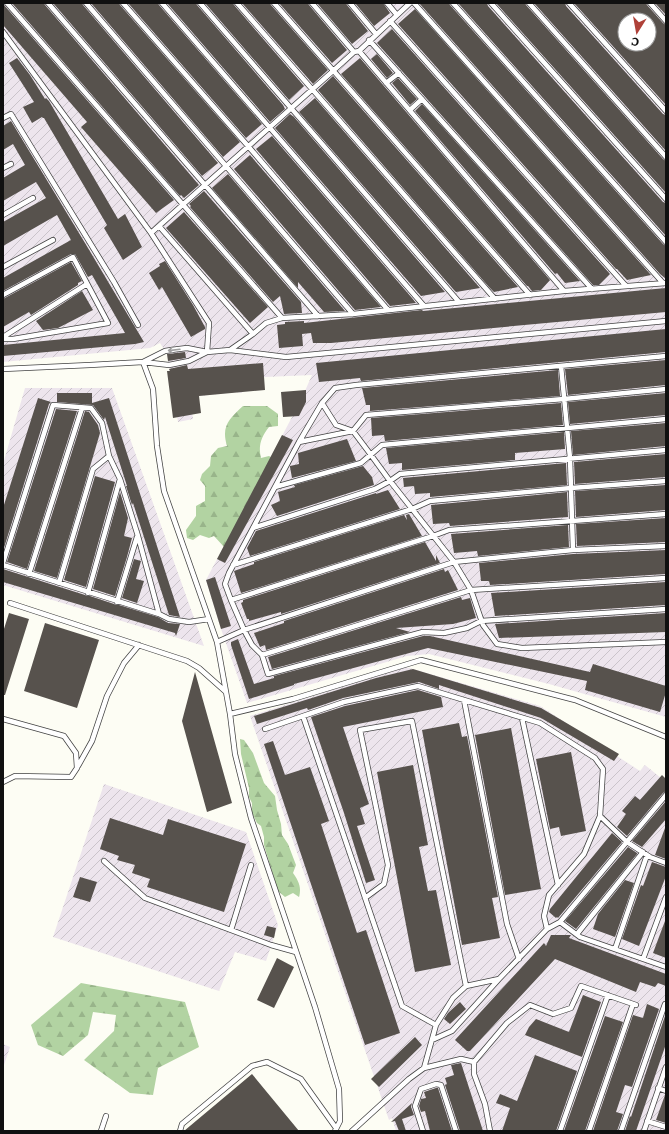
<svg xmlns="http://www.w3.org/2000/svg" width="669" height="1134" viewBox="0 0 669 1134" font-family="Literata,serif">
	<defs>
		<pattern id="industrial-furrows" width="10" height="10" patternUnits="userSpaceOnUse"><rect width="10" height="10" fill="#ede5ed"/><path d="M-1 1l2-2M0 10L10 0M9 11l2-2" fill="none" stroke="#cac3ca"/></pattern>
		<pattern id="forest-firs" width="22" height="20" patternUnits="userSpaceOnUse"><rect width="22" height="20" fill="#b2d3a2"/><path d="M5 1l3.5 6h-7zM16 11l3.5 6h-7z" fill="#98b48a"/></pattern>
	</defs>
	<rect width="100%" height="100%" fill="#fdfdf4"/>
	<path fill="url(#industrial-furrows)" fill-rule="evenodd" d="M3 3H666V717L549 684 429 654 407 656 247 703 221 629 206 580 301 400 312 375 243 378 242 393 236 392 190 397 193 419 178 422 167 354 160 343 150 348 3 362ZM625 20H649V44H625Z
		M25 388H112L204 646 3 585V464Z
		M406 667 540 706 640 771 645 765 666 782V1131H396L392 1118 389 1120 250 716Z
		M104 784 246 832 278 925 266 961 235 952 219 991 53 937Z
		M3 1044 10 1047 3 1068Z"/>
	<path fill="url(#forest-firs)" d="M243 406H267L278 414V426L269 427C261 437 258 446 261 458L269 456 276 460 225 548 214 536 209 538 200 535 193 540 187 538 186 530 196 516V506L205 501V486L200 480 202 474 210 466 211 456 218 448 227 446C221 426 229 419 243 406Z
		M240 739 244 740 253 753 264 783 275 796 277 810 281 824 282 835 288 844 296 865 293 873C298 880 302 887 299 897L293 893 285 897 278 891 264 845V837L261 826 257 823 252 813V803L249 797V788L241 754Z
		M81 983 185 1002 199 1047 158 1068 153 1095 130 1093 84 1060 114 1031 116 1015 93 1012 88 1035 63 1056 38 1045 31 1025Z"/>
	<path fill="#57524d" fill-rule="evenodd" d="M3 3 4 5 174 200 156 213 81 127 87 122 3 25Z
		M12 3H44L45 5 199 185 184 198 181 195 180 196Z
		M53 3H82L83 5 218 163 202 176Z
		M91 3H119L120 5 240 142 223 157Z
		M128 3H158L159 5 262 124 246 138Z
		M167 3H196L197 5 283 105 285 109 270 122Z
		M205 3H233L234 5 304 86 289 100Z
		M242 3H270L271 5 328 70 313 84Z
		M279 3H308L309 5 347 50 332 63Z
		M317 3H346L347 5 368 31 352 44Z
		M355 3H383L390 13 374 26Z
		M419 3H449L450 5 663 244 666 246V279L660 274Z
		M458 3H487L488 6 663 202 666 203V236Z
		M496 3H525L526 5 663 159 666 161V193Z
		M534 3H565L566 6 663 114 666 115V151Z
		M574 3H646L647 5 663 23 666 25V105ZM625 20H649V44H625Z
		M655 3H666V15Z
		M415 9 651 275 627 280 617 269H616L398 24Z
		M392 29 610 274 599 285H593L377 43Z
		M377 54 393 73 387 78 371 59Z
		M17 58 30 75 45 99 46 98 49 101 118 219 125 214 142 247 123 260 104 228 107 225 44 118H43L42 117 32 123 23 107 34 102 9 63Z
		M360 58 550 280 541 290 532 291 528 286H527L341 74Z
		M333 76 518 287 494 292 489 287 318 90Z
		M398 78 417 99 410 105 392 83Z
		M315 98 480 288 456 292 454 290 299 112Z
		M422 104 580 281 565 283 557 273 555 274 415 111Z
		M290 114 294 117 445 292 421 296 275 128Z
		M11 121 85 243 144 342 135 344 3 356V345L125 333 92 275 88 277 75 254H71L3 291V278L71 240 57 215 3 246V222L46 198 36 182 3 201V178L25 165 13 144 3 150V126Z
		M272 136 412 298 416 303 390 306 256 149Z
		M250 155 381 307 355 310 234 169Z
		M228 174 345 311 324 312 298 282V288L212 188Z
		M204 191 301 302 302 313 284 314 280 296 273 302 190 207 191 206 189 204Z
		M184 212 268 307 250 323 166 228Z
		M165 261 193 305 205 327V329L191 337 162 287 159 290 149 273 160 266 159 264Z
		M71 262 82 281 78 283V285L31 315 29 312 3 327V299Z
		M666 288V312L331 343H313L311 333 302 334 303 346 279 348 277 325 285 324V322L304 321V323L422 310 423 311Z
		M82 291 93 310 58 328 43 330 36 321Z
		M666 329V352L361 381 360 378 319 382 316 363Z
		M185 352 186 358 168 361 167 354Z
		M666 360V385L568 395 565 369Z
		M263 363 265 390 199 396 201 413 173 418 167 371H170L169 369 187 365 188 369Z
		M558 370 560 396 370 411V405H366L362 388Z
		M306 390V402L299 416 283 417 281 392Z
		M57 393H92V403L109 398 180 617 169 615 133 503 132 505 126 486H127L105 417 104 420 93 405 57 402Z
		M666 393V415L570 424 568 402Z
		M38 398 51 402 49 404 3 551V508Z
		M561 403 563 425 385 441 384 435 372 436 371 418Z
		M56 409 77 411 27 569 7 562Z
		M85 411 89 412 98 425 100 433 57 578 34 571Z
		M666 423V446L573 455 571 431Z
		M564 432 565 449 515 453V460L402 470V463L389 464 386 448Z
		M282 435 293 440 225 563 217 559Z
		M347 439 356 461 292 478 290 467V466L299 464 298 453Z
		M666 454V477L575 484 574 462Z
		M566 463 567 485 430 497V493L415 494 414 486 404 487 403 478Z
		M363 466 372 477 374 485 277 516 271 505 280 501 278 492 295 487 294 485Z
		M95 476 115 482 86 587 64 580Z
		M666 485V510L576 517 575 491Z
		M388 490 400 509 250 556 247 548 256 531 376 493V494Z
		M120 492 128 518 124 536 132 538 127 557 115 596 93 589Z
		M567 492 568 517 450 526 449 523 433 524 431 505Z
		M409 514 422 536 241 593 234 571 254 564V562L404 515 407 520 406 515Z
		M666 518V542L577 546 576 524Z
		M568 525 569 547 478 556 477 551 454 553 451 534Z
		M425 542 436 561V555L440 563 281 614V612L249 621V619H247L241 603 243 602V600Z
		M666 550V574L490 585 489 581H481L479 563 573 554Z
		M134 559 141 561 136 579 144 581 137 603 122 598Z
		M3 569 85 595 87 596H90L114 604 116 605H119L158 617 168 623 180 624 176 636 175 633 3 582Z
		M444 569 445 572 448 570 458 590 266 650 265 645 260 647 254 633 284 623V621Z
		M215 577 231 626 221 629 206 580Z
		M666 582V605L495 616 491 593Z
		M461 597 462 600 470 598 476 618 453 624 396 628 410 632 272 669 268 657Z
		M9 613 29 619 5 695H3V632Z
		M666 613V632L499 638 495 624Z
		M45 623 99 640 77 708 24 691Z
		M423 636H430L590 672 593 664 666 686V692L660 712 585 690 587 681 428 648 294 684V685L249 699 231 645V642L238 639 254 684 274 678V676Z
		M413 669 541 708 619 754 614 761 541 718 439 685V689L419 682 343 698 308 710 307 708 257 724 254 716 376 678Z
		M195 672 232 803 207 812 182 721Z
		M418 690 441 697 443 707 343 727 369 804 360 808 365 824 357 826 375 880 366 883 344 813 311 717 345 706Z
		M459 723 462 737 467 736 498 897 492 898 500 938 462 945 422 730Z
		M511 728 541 889 505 895 475 735Z
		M273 741 285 775 310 767 329 821 321 824 357 933 366 930 400 1033 365 1045 264 744Z
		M571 752 586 831 561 836 559 827 550 829 536 759Z
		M413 765 428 845 419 847 428 891 436 890 451 965 415 972 377 772Z
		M662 775 666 779V791L663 793 627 836 617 827 626 814 622 811 635 796 640 800Z
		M666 801V819L642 847 632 841Z
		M110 818 163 835 168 819 246 844 224 912 147 887 150 879 132 873 135 865 117 860 119 856 100 849Z
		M665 828H666V859L655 855Z
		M612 833 622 842 558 918 557 917 556 918 549 912 550 909Z
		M628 847 637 853V854L576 929 565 921Z
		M652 862 666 867V876L639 946 622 939 641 885 643 886Z
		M80 877 97 882 90 902 73 897Z
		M625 880 634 883 615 937 593 929 598 914Z
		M665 921H666V958L653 953Z
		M267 926 276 928 274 938 264 935Z
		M551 935H571L569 938 666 974V986L658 983 655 987 640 982 636 992 555 959 470 1051H467L455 1040 544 943 546 946Z
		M277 958 294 967 274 1008 257 1000Z
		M583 995 601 1002 582 1057 525 1035 529 1027 536 1019 569 1032Z
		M460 1002 466 1009 450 1024 444 1019 448 1013Z
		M647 1004 659 1009 632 1087 625 1085 616 1112 623 1114 617 1131H593L633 1015 643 1018Z
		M666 1013V1044L636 1131H625L630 1116 631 1117Z
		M605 1016 623 1022 585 1131H564Z
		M415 1037 422 1045 379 1087 371 1079Z
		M535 1055 577 1071 556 1131H502L510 1108 496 1103 500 1094 517 1101Z
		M461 1063 483 1131H460L445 1085 447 1084 445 1078 454 1075 451 1065Z
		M252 1074 299 1131H184Z
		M436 1088H438L452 1131H430L425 1111 421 1112 419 1106 421 1099 426 1098 424 1092Z
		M665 1095H666V1123L656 1120Z
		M412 1103 411 1107 414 1115 402 1119 406 1131H399L395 1121 391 1122Z"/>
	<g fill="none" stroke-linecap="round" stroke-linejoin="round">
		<g stroke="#434343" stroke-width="6">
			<path id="lane" d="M7 3 282 318
				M48 3 318 316
				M86 3 353 314
				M123 3 248 146 388 310
				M162 3 424 306
				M200 3 459 302
				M237 3 495 299
				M274 3 530 295
				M312 3 354 52
				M350 3 376 34
				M387 3 397 15
				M414 3 663 283
				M453 3 666 242
				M491 3 666 199
				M529 3 666 157
				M569 3 666 111
				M650 3 666 21
				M390 21 626 286
				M3 32 151 233
				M369 40 592 289
				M386 83 399 73
				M410 110 422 99
				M3 118 11 114 114 282 138 325
				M3 168 11 164
				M3 215 33 198
				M159 226 253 334
				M3 267 53 240
				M564 291 666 283
				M3 295 73 257 108 323 13 339H3
				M3 337 87 284
				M230 350 286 357 666 321
				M207 352 209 323 151 233 333 71 354 52 359 51 410 3
				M666 356 356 385 335 388 322 403 299 442 253 528 229 573 225 584 231 600 244 630 252 645 262 655 268 674 423 632 444 633 467 628 481 621 666 609
				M143 362 165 351 171 350 187 348 207 352 230 350 253 334 266 323 282 318 353 314 564 291 359 51
				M143 362 169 365 189 361 207 352
				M561 366 570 458 573 550
				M3 369 90 365 143 362 153 389 157 446 164 491 217 642 230 714 235 754 251 818 315 1007 339 1089 340 1121 335 1131
				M322 403 336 425 353 431 371 455 390 481 454 562 471 590 483 625 497 644 522 648 666 642
				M299 442 353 431 366 415 564 399 666 389
				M275 487 361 463 382 445 666 419
				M253 528 375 489 390 481 400 474 666 450
				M3 563 53 405 91 408 102 423 109 456 120 479 138 536 159 614
				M3 565 159 614 169 619 189 622 209 619
				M233 565 412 509 430 501 571 488 666 481
				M29 574 82 408
				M59 583 93 469 109 456
				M88 593 120 479
				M231 600 433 536 449 530 666 514
				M117 602 137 537
				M10 603 187 661 199 668 226 692
				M217 642 244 630 454 562 573 550 666 546
				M262 655 471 590 666 578
				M464 700 507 924 519 959
				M230 714 293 699 421 660 575 700 666 737
				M303 716 402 1006 436 1025
				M522 718 558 885
				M3 719 64 736 76 753 77 768 71 777 15 776 3 782
				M265 729 344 702 418 686 540 723 595 758 603 769 600 816 584 854 549 895 544 916 547 929
				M78 766 92 741 107 696 124 663 139 645
				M600 816 627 842 650 857 666 863
				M104 861 145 898 271 945 296 952
				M365 898 384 884 388 865 360 730 412 721 466 986
				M560 922 580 937 666 967
				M231 930 251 865
				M577 934 643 852
				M615 949 647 855
				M643 959 666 897
				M432 1040 452 1031 499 979
				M424 1068 436 1025 453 998 466 986 499 979 547 929 560 922 666 795
				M658 1088 666 1091
				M647 1121 666 1127
				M101 1131 106 1116
				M180 1131 182 1124 252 1066 267 1062 301 1079 336 1128
				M352 1131 409 1079 424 1068 461 1059 474 1062
				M423 1131 415 1106 421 1089 436 1084 441 1085 456 1131
				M490 1131 485 1104 474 1074V1062L507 1023 530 1005 553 1014 571 1008 581 986 636 1005
				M560 1131 608 995
				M589 1131 633 1004
				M621 1131 665 1004
				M644 1131 666 1067"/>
		</g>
		<use href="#lane" stroke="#fff" stroke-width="4.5"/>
	</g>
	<defs><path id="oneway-shaft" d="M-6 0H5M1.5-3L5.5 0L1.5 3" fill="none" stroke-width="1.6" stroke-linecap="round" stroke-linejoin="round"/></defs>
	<use stroke="#9f9f9f" href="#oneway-shaft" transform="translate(174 350) rotate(173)"/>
	<rect width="669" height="1134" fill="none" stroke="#101010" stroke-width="8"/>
	<g transform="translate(637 32) rotate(191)"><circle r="19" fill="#ffffff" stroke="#9f9f9f"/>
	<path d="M0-3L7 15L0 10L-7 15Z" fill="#af4139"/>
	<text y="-6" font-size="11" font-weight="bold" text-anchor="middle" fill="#101010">С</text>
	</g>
</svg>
